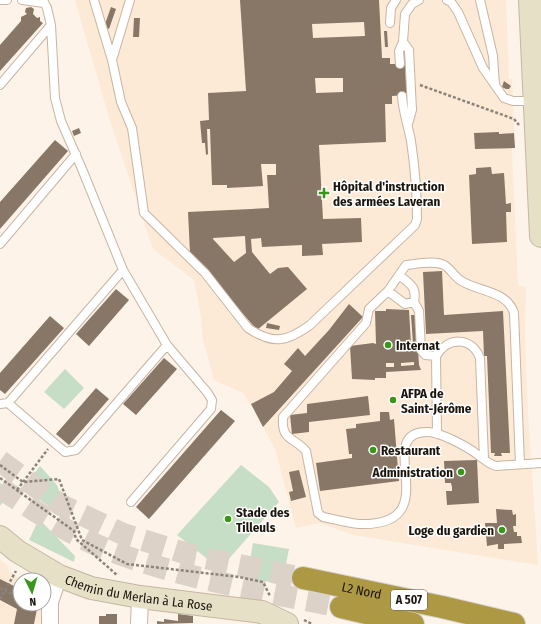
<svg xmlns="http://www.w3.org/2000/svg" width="541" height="624" viewBox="0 0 541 624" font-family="'Fira Sans Condensed',sans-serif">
	<rect width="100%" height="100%" fill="#fef3e8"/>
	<path fill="#fdead6" d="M75 0H506L509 79H512L513 101 515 148H512L518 285 526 287 525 336 527 396 538 565 353 535 320 523 296 528 275 449 251 405 243 393 214 380 203 340 201 317 194 280 153 249 110 121Z
		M0 560 7 565 9 571 19 578 29 580H20V604H44L45 589 46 624H0Z"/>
	<path fill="#c6ddc6" d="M65 369 84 388 64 409 44 392Z
		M241 465 269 487 279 502 220 569 177 535Z
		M40 466 57 485 71 522 23 488Z
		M0 483 11 490 0 506Z
		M39 519 75 556 74 562 29 540Z
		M253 543 289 549 282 584 247 578Z"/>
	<path fill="#887767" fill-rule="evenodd" d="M240 0H379L382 58H390V64H405L407 95 392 96V104H385L386 142 319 145 323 219 361 218 362 242 322 244 323 255 302 256V245L262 247 261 238 251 239 252 252 270 274 278 268 288 267 307 289 257 330 190 253 188 212 269 208 267 175H276V164H261L263 186 227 188V185H212L210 129H207L208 154 206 155 205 143H202L200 121 209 120 208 93 246 91ZM364 22 365 36 313 38 312 24ZM315 78H343V92L316 93ZM245 236 246 253 234 262 213 239V238Z
		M31 7 34 9 33 14 37 18 40 17V21L43 23 0 71V45L21 21V17L27 14 25 12 26 8Z
		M111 7 116 9 109 29 104 27Z
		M134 18H140L139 37H133Z
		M384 31H387L388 47H385Z
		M504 81 511 86 509 89H506L502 87Z
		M79 128 81 133 74 136 72 131Z
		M499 132V134L514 133 515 148 475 149 474 133Z
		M55 140 68 151 0 229V202Z
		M491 167 492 174 504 173 506 204 511 203V212H506L507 242 472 244 469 175 476 174V168Z
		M442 271 444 315 503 311 510 453H501L502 456H494L495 453H491L487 356H484L483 331 426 334 423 272Z
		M116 289 129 300 89 346 76 334Z
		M349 304 363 317 263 427 251 404 274 392 292 371 284 364 298 348 305 356 329 330Z
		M386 309 409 310 411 344H413L411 315H416L419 365 421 370 386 372V378H375V380L352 379 350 346 373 343 376 344 375 311H386ZM414 362V365L401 366V363ZM386 363H394V367H386Z
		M50 316 64 328 5 394 0 390V373Z
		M267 323 280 326 279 330 266 328Z
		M164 358 177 369 136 415 123 404Z
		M96 388 109 399 69 445 56 434Z
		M368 396 370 415 309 422V432L292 434 290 415 307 413V404Z
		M221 410 235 421 149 519 136 507Z
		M380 412H389L390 420 394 419 399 481 320 491 316 463 352 458V454H349L346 429 356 428V424L380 421Z
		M477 460 479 503 447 505 446 491H452V487L451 483H445L444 461Z
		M299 470 306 497 291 501 289 492 293 491 289 472Z
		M496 509 512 510 513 515 516 514V526H513L514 532H517V536H521L522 543 504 544V549H498V544L487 546 485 523H497Z
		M0 579 20 589V604H38L34 624H14L17 609 0 600Z
		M106 614H117V624H99V616H106Z
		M178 614 193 616V623L157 624V621L164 622V619L178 621Z"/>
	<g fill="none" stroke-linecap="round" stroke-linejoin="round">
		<path stroke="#dcd2c7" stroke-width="22" stroke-dasharray="22 11" stroke-linecap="butt" d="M0 461 61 505 123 534 194 556 303 578
			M0 488C38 513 76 539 119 554 191 580 267 592 341 607"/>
		<g stroke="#c6b5a3" stroke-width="10">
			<path id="lane" d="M0 0H7
				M22 0 44 3
				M43 0 47 8 51 25 55 98 61 121 82 169 123 270 167 345 207 392 212 400 211 409 131 502
				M94 0 112 60 121 102 132 128 144 213 205 273 248 328C273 345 287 342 310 325L415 225 417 219C417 193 415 168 411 141 408 125 403 112 402 96
				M447 0 451 2 458 12 483 68 504 98 513 101H534
				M480 0 493 56 495 85
				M390 23 391 8 396 0
				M403 42 409 50 412 110 408 124
				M112 60 130 0
				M400 64 399 51 403 42 405 14 412 4 419 0
				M0 85 51 25
				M0 244 76 154
				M400 276C411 284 417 288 414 302
				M388 291 405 304 414 302 419 311 421 350 425 355 436 356
				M8 403 65 452 76 450 167 345
				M0 404 8 403 123 270
				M437 434 436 356C448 337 471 336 480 358L484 459
				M520 464 514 313C507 290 477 292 460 280 454 276 450 268 444 265 435 260 416 264 406 265L388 291 369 309 366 323 283 417C281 441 294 437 306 451L318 513 323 517C334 519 347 523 359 524 450 527 371 433 426 432 439 431 468 447 478 455 484 459 488 464 496 466L541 463"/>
		</g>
		<g stroke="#c6b5a3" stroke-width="18">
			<path id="street" d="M50 624V602L59 576
				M139 624 140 597"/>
		</g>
		<g stroke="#c6b5a3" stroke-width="24">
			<g id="secondary">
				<path d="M530 0 541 236"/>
				<path id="s1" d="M0 537 17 551 59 576 91 588 140 597 262 612 287 624"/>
			</g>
		</g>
		<g stroke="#d6d5d4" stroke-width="24">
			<g id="highway">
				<path id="s2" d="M303 578 442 607 514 624"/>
				<path d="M341 607 413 624"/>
			</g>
		</g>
		<path stroke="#8c837a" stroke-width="2.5" stroke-dasharray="3 2" stroke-linecap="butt" d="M420 85 514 119 519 125
			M0 465 23 482 59 479 82 540 127 564 239 577 263 582 270 596
			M0 478 74 531 76 539 117 575
			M17 490 48 449
			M0 588 14 595
			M0 599 16 571
			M304 620 312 624"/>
		<use href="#lane" stroke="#fff" stroke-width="8"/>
		<use href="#street" stroke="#fff" stroke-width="16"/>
		<use href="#secondary" stroke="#e6e0c7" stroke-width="22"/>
		<use href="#highway" stroke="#ad9844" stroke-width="22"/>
	</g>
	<g fill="#389718" stroke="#fff" stroke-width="1.5">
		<path d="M322 187h4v4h4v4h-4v4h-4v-4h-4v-4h4z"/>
		<circle cx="388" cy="345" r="4"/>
		<circle cx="393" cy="400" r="4"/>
		<circle cx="373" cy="450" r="4"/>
		<circle cx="461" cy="472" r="4"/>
		<circle cx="228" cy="519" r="4"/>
		<circle cx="502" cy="530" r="4"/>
	</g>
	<g text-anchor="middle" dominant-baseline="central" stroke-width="3" stroke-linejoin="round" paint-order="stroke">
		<rect fill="#fff" stroke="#5f5b56" stroke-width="1" x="391" y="590" width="36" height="20" rx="3"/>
		<g font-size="12" font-weight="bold" fill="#1b150e">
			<text x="409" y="600">A 507</text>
		</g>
		<g font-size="13" font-weight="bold" fill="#1b150e" stroke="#fff" text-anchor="start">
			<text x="333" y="186">Hôpital d'instruction<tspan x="333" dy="15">des armées Laveran</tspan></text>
			<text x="396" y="345">Internat</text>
			<text x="401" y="393">AFPA de<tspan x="401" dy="15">Saint-Jérôme</tspan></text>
			<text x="381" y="450">Restaurant</text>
			<text x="453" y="472" text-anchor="end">Administration</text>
			<text x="236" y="512">Stade des<tspan x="236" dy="15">Tilleuls</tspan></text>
			<text x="494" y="530" text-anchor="end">Loge du gardien</text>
		</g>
		<g font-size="13" fill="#1b150e" stroke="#fff">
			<text stroke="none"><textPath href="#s2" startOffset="60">L2 Nord</textPath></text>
			<text stroke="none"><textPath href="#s1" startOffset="153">Chemin du Merlan à La Rose</textPath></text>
		</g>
	</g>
	<g transform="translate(32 592) rotate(175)"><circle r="19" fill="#ffffff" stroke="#a4a19f"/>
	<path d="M0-3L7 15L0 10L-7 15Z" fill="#389718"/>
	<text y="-6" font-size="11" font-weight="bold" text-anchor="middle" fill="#1b150e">N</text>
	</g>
</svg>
